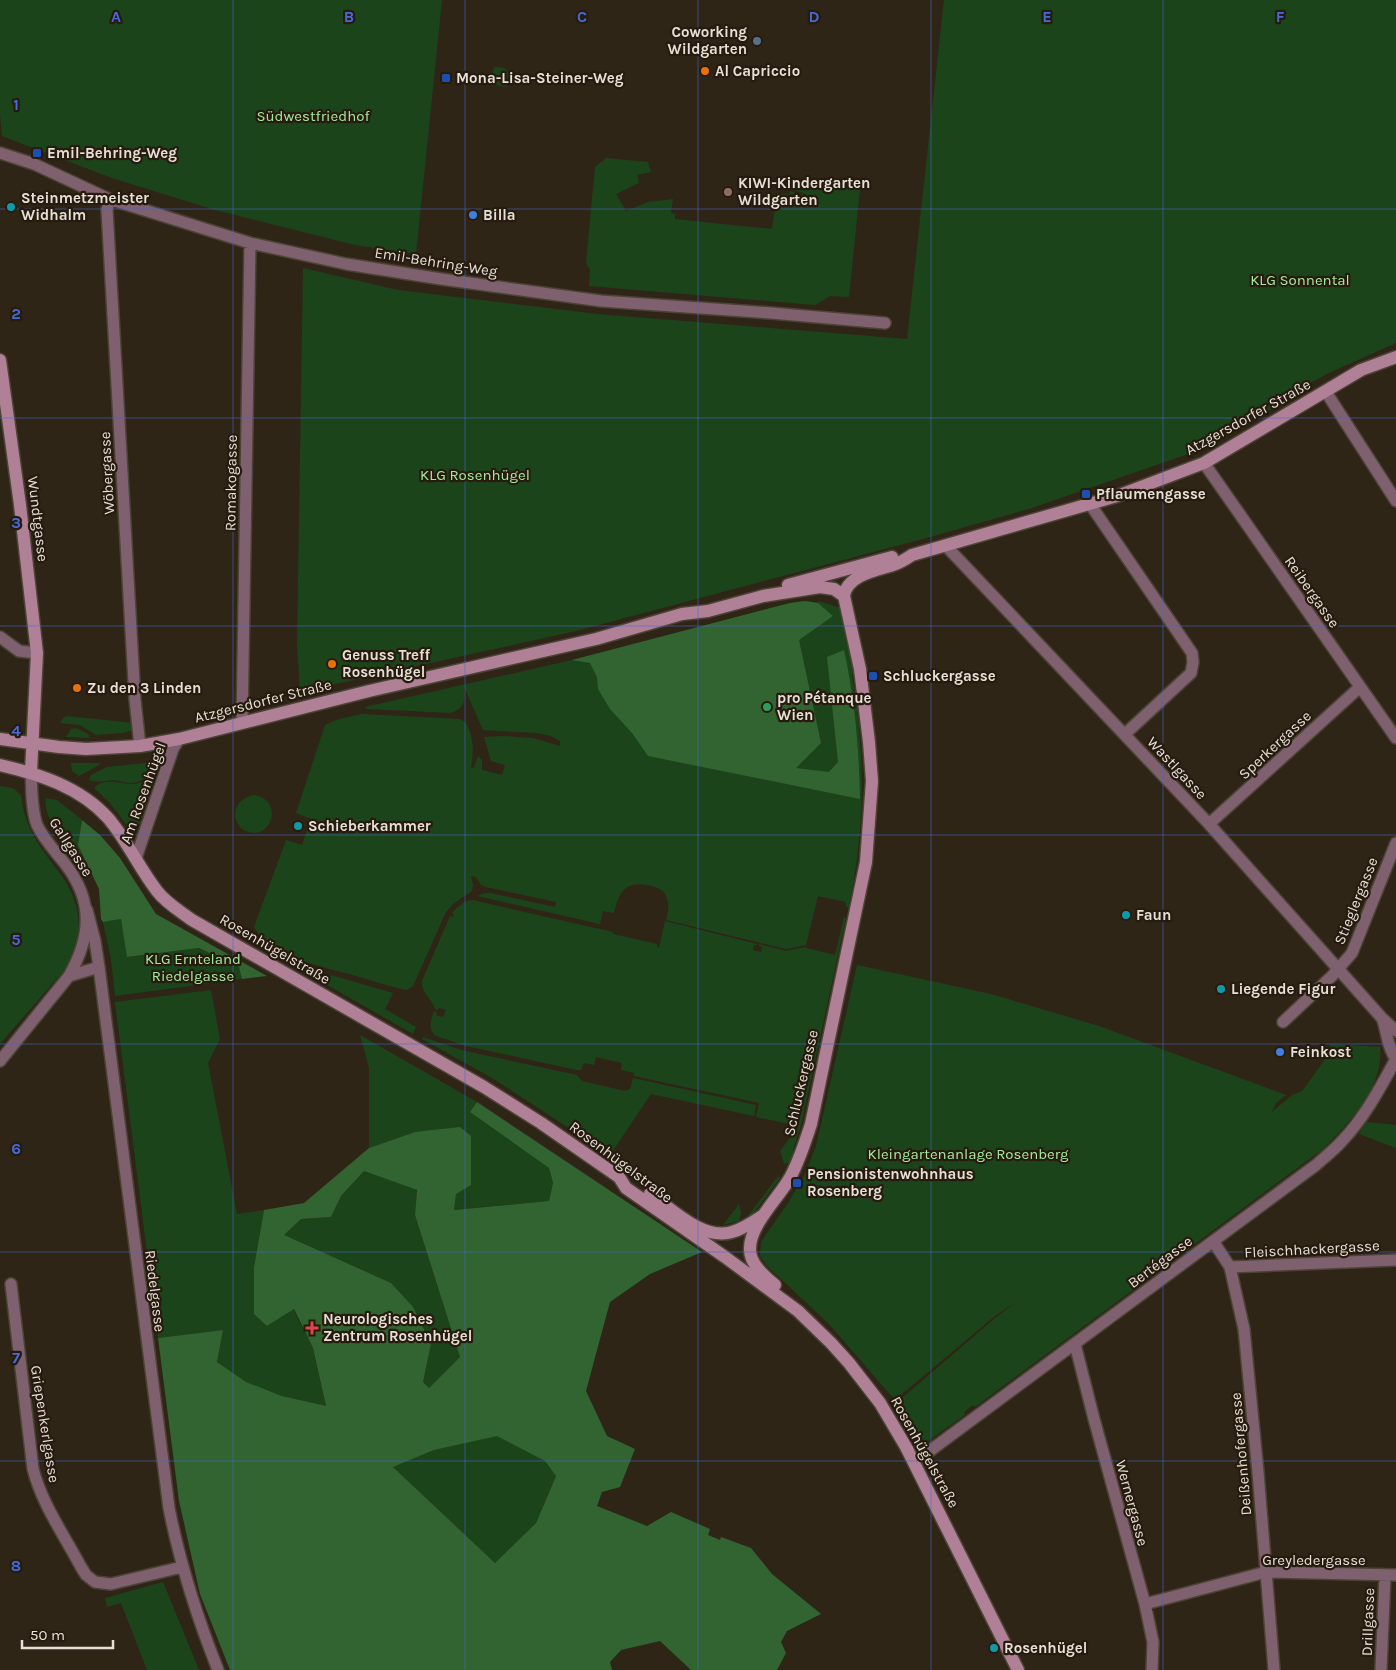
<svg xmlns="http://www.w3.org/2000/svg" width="1396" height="1670" viewBox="0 0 1396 1670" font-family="Karla,sans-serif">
	<rect width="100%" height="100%" fill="#2f2517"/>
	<path fill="#1c441b" d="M0 0H442L416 254 355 245 215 210 112 178 2 136 0 114Z
		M944 0H1396V343L1329 373 1310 383 1256 419 1219 440 1199 449 1197 442 1189 444 1191 453 1032 508 930 537 576 631 300 692 297 645 303 268 398 290 598 314 907 339Z
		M494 67 504 68 512 76 506 87 495 85 492 78Z
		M606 158 648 162 651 172 637 175 639 183 616 194 626 211 648 202 673 199 671 213 675 214V219L772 229 777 193 789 195 790 191 806 196V194L786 187V181L860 189 849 297 830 296 815 305 589 286 590 270 586 262 595 167Z
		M805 601 817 603 819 601 837 607H843L854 672 852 675C866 759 865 825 849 907H846V902L818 896 806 945 786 949 666 920C668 912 670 904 666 896 664 890 657 887 651 886 627 880 619 890 614 913L603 911 600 924 477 896 485 893H491L555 907 556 902 486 887 481 885 476 877 471 876 473 885 472 891 453 904 446 912 413 986 409 989 406 990C388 986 370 980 353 975 320 966 273 958 254 927L286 840 302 845 311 819 296 813 325 725 339 719 362 714 460 719 465 722C474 736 474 751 471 767L474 768 478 756 482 760V770L502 775 505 765 491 761 484 737 504 736 533 738 560 746V741L551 736 537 733 483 730 464 687C465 700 465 709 450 713L370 709H367L365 707 572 660 790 603Z
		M67 716 133 723V730L123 733 96 735 80 725 60 723 63 718Z
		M76 728 88 734 90 738 66 737 71 729Z
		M155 762C151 773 142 784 129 783 124 783 119 780 113 780 105 781 98 783 89 780L91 775 107 767Z
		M71 763H100L99 765 79 776 72 771Z
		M156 763 157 765 144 803 147 805 135 836 110 803 94 788C113 769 142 804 156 763Z
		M0 786 13 788 21 795C25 831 40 846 61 875 80 901 84 930 72 961 68 969 58 977 52 984 35 1004 17 1024 0 1044Z
		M254 795C285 800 271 842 246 831 241 829 238 825 236 820 232 807 242 797 254 795Z
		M46 798 57 800 82 820 78 845 90 870C74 852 42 823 46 798Z
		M472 900 613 932V934L657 944V947L659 948 665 921 757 944V945H754L753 950 761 952 762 947 759 946V944L786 951 806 947V948L835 955 844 917 846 918 801 1125 793 1150 795 1153 791 1162 784 1164 780 1151 799 1126 756 1117 759 1103 634 1076V1073L621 1070 622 1063 596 1057 594 1065 584 1063 581 1070H577L466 1046 436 1036C427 1029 431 1020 434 1011L437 1012 436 1015 443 1017 446 1010 439 1008 437 1010 435 1009C432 998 421 994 422 981L450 916 453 917 454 915 452 913C458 907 463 901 472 900Z
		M121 919 128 957 199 948 239 967 242 979 115 996 111 959 103 922Z
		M247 936 252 940 292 964 327 974 324 979 327 981 331 975 393 993 385 1009 416 1027 413 1034 245 938Z
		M857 965 991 994 1099 1026 1286 1095 1276 1103 1272 1112 1292 1095 1302 1091 1326 1058 1331 1044 1380 1047C1384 1087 1350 1122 1323 1149L975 1407 973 1405 964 1412 965 1415 928 1441 918 1438 895 1404 994 1319 1016 1302 995 1316 895 1400 828 1323 767 1266 760 1256 761 1242 788 1203 805 1174 816 1146Z
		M211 990 220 1039 208 1063 237 1214 264 1210 254 1267 267 1326 293 1309 313 1348 326 1407 282 1396 245 1382 217 1362 223 1330 158 1338 115 1002Z
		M360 1035 477 1102 471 1112 549 1168 553 1183 549 1201 454 1210 456 1194 415 1132 369 1148V1068Z
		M423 1037 461 1050 577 1075 582 1081 625 1091 630 1089 633 1078 756 1105 754 1116 651 1094 610 1155 494 1079 422 1039Z
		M1366 1122 1396 1125V1148L1359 1134Z
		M364 1171 417 1190 415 1215 460 1357 429 1388 423 1382 431 1343 284 1235 301 1219 331 1217 341 1196Z
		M778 1176 780 1178 756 1210 748 1218V1216Z
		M739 1204 741 1213 739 1221 723 1225Z
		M497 1435 545 1461 556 1476 536 1523 495 1563 393 1467 434 1450Z
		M163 1582 199 1670H147L121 1603 107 1607 105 1598Z"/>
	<path fill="#316430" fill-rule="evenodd" d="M805 601 818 603 833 616 799 640 821 743 796 768 829 772 838 762 827 657 844 650C855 700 859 748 860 799L648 756 632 733 610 709 598 689 597 677 590 663 572 660 790 603Z
		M82 820 100 835 120 858 156 914 267 976 242 979 239 967 199 948 127 957 121 919 103 922 101 919 99 889 78 845Z
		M477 1102 702 1252 650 1274 610 1302 586 1391 607 1436 635 1449 620 1487 602 1492 597 1506 647 1526 671 1512 710 1529 708 1535 720 1540 721 1537 751 1548 772 1574 821 1614 787 1631 781 1642 786 1653 777 1670H691L660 1641 621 1650 610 1662 612 1670H230L200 1594 179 1501 158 1338 223 1330 217 1362 246 1382 282 1396 326 1406 313 1348 294 1309 267 1326 254 1314V1267L264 1210 304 1203 369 1148 415 1132 460 1127 471 1136V1185L456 1194 454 1210 549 1201 553 1183 549 1168 470 1112ZM364 1171 417 1190 415 1215 460 1357 429 1388 423 1382 431 1344 413 1307 391 1283 284 1235 301 1219 331 1217 341 1196ZM497 1436 545 1461 556 1476 536 1523 495 1563 393 1467 434 1450Z"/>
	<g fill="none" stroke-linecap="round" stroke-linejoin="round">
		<g stroke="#4c4336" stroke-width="14">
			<path id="street" d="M0 153 34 164 109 199 250 243 346 264 441 279 601 301 771 313 885 323
				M109 199 107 210 135 700 140 746
				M1326 392 1396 501
				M1204 463 1396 738
				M1090 504 1192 653 1193 662 1191 673 1125 734
				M946 546 1209 824 1381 1017 1396 1031
				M0 637 19 651 37 653
				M242 723 250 243
				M1209 824 1360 687
				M136 858 173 749 179 739
				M87 910 95 941 99 967 169 1508C180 1564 197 1617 218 1670
				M69 976 99 967
				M1383 1021C1387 1033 1388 1049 1396 1059
				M1283 1022 1332 976 1352 953 1396 843
				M0 1061 69 976C91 937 94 902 66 865 56 852 44 840 37 825 31 808 32 789 31 772
				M1213 1241 1230 1267 1244 1329 1258 1472 1274 1670
				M1230 1267 1396 1260
				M11 1284 33 1469C42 1504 64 1535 81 1567L86 1575 95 1582 111 1584 182 1567
				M1075 1344 1094 1419 1145 1604 1153 1642 1152 1670
				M913 1461 931 1450 1316 1165C1325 1157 1334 1150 1342 1141 1365 1117 1380 1088 1396 1059
				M1145 1604 1266 1572 1396 1575
				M1381 1670 1385 1575"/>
		</g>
		<g stroke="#4c4336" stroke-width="15">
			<path id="secondary" d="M0 360 20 505 37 653 31 772
				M788 585 892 557
				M0 739 59 747 86 749 140 746 179 739 369 691 596 639 682 614 708 611 763 596 820 587 834 589 844 596
				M0 765C39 774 80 787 108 818 127 840 139 868 157 891 166 903 180 911 192 920L484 1087 541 1123 619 1177 626 1188 725 1257 798 1311 831 1343 849 1363 880 1403 906 1447 1018 1670
				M650 1194C672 1209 703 1241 732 1232 743 1229 753 1222 762 1216
				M775 1285C764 1276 749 1263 750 1248 750 1226 777 1199 788 1181 798 1165 805 1142 811 1124L866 862 872 781 869 742 860 669 844 596C847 575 877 570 893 565 900 563 906 559 912 555L1117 496 1204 463 1361 370 1396 357"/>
		</g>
		<use href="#street" stroke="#7e606f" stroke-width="11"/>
		<use href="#secondary" stroke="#b08097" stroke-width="12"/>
	</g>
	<path fill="none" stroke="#456bd8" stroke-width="1" stroke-opacity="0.55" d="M233 0V1670M465 0V1670M698 0V1670M931 0V1670M1163 0V1670M0 209H1396M0 418H1396M0 626H1396M0 835H1396M0 1044H1396M0 1252H1396M0 1461H1396"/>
	<circle fill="#5c6f8a" stroke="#261b0e" stroke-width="2" cx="757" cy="41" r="5"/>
	<g fill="#e8710a" stroke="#261b0e" stroke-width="2">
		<circle cx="705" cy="71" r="5"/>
		<circle cx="332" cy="664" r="5"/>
		<circle cx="77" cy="688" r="5"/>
	</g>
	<g fill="#1a4fb4" stroke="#261b0e" stroke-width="2">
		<rect x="441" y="73" width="10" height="10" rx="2.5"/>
		<rect x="32" y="148" width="10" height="10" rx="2.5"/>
		<rect x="1081" y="489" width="10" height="10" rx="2.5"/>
		<rect x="868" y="671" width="10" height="10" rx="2.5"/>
		<rect x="792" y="1178" width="10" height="10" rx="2.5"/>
	</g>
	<circle fill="#8d6e63" stroke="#261b0e" stroke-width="2" cx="728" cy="192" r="5"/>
	<g fill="#0f9aa8" stroke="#261b0e" stroke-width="2">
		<circle cx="11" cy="207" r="5"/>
		<circle cx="298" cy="826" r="5"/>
		<circle cx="1126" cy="915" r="5"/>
		<circle cx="1221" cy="989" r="5"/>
		<circle cx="994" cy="1648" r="5"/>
	</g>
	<g fill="#3f7fe0" stroke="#261b0e" stroke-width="2">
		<circle cx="473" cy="215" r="5"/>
		<circle cx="1280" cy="1052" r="5"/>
	</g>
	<circle fill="#2e9e5b" stroke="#261b0e" stroke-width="2" cx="767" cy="707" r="5"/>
	<path fill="#e0444e" stroke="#261b0e" stroke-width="2" d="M309.5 1320.5h5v5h5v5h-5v5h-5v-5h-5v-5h5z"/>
	<g text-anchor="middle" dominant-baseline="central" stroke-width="4.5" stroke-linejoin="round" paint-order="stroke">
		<g font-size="15" font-weight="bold" fill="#e7e0d7" stroke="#261b0e" text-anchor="start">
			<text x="747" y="32" text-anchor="end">Coworking<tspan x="747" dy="17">Wildgarten</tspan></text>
			<text x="715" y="71">Al Capriccio</text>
			<text x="456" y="78">Mona-Lisa-Steiner-Weg</text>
			<text x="47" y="153">Emil-Behring-Weg</text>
			<text x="738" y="183">KIWI-Kindergarten<tspan x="738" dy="17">Wildgarten</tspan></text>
			<text x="21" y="198">Steinmetzmeister<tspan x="21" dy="17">Widhalm</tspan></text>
			<text x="483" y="215">Billa</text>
			<text x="1096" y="494">Pflaumengasse</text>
			<text x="342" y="655">Genuss Treff<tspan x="342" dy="17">Rosenhügel</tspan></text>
			<text x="883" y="676">Schluckergasse</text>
			<text x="87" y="688">Zu den 3 Linden</text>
			<text x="777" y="698">pro Pétanque<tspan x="777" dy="17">Wien</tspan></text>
			<text x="308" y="826">Schieberkammer</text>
			<text x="1136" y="915">Faun</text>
			<text x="1231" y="989">Liegende Figur</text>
			<text x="1290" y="1052">Feinkost</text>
			<text x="807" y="1174">Pensionistenwohnhaus<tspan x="807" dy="17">Rosenberg</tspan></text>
			<text x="323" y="1319">Neurologisches<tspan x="323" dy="17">Zentrum Rosenhügel</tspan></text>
			<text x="1004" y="1648">Rosenhügel</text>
		</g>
		<g font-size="15" fill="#a2eb9e" stroke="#261b0e">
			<text x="313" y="116">Südwestfriedhof</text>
			<text x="1300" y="280">KLG Sonnental</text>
			<text x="475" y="475">KLG Rosenhügel</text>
			<text x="193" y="959">KLG Ernteland<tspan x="193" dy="17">Riedelgasse</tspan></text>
			<text x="968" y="1154">Kleingartenanlage Rosenberg</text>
		</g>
		<g font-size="15" fill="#e7e0d7" stroke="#261b0e">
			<text transform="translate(436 262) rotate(9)">Emil-Behring-Weg</text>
			<text transform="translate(1248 417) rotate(-29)">Atzgersdorfer Straße</text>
			<text transform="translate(107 473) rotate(-93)">Wöbergasse</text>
			<text transform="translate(231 483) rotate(-89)">Romakogasse</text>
			<text transform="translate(38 519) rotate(83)">Wundtgasse</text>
			<text transform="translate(1312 592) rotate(55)">Reibergasse</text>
			<text transform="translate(263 701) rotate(-14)">Atzgersdorfer Straße</text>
			<text transform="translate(1275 745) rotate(-43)">Sperkergasse</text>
			<text transform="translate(1177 768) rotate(47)">Wastlgasse</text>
			<text transform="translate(143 793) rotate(-70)">Am Rosenhügel</text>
			<text transform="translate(71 847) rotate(57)">Gallgasse</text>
			<text transform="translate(1356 901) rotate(-68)">Stieglergasse</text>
			<text transform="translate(275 949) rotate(30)">Rosenhügelstraße</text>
			<text transform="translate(801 1083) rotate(-77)">Schluckergasse</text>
			<text transform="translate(621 1162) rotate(37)">Rosenhügelstraße</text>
			<text transform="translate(1312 1249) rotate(-3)">Fleischhackergasse</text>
			<text transform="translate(1160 1262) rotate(-37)">Bertégasse</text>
			<text transform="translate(155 1291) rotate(83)">Riedelgasse</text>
			<text transform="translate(45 1424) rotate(81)">Griepenkerlgasse</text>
			<text transform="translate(925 1452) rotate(61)">Rosenhügelstraße</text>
			<text transform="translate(1241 1454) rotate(-95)">Deißenhofergasse</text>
			<text transform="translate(1132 1503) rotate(75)">Wernergasse</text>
			<text x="1314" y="1560">Greyledergasse</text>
			<text transform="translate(1368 1622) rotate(-88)">Drillgasse</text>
		</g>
	</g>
	<g font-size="16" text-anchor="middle" font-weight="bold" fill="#456bd8" stroke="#261b0e" stroke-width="4.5" stroke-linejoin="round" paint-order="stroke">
		<text x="116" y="22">A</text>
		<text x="349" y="22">B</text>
		<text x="582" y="22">C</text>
		<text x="814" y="22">D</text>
		<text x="1047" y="22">E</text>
		<text x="1280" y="22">F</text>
		<text x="16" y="110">1</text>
		<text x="16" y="319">2</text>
		<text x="16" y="528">3</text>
		<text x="16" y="736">4</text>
		<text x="16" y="945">5</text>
		<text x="16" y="1154">6</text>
		<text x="16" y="1363">7</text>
		<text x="16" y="1571">8</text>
	</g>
	<path d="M22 1640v8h91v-8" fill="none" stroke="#e7e0d7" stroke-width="2.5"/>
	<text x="30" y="1640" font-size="15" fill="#e7e0d7" stroke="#261b0e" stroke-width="4" paint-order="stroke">50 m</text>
</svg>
